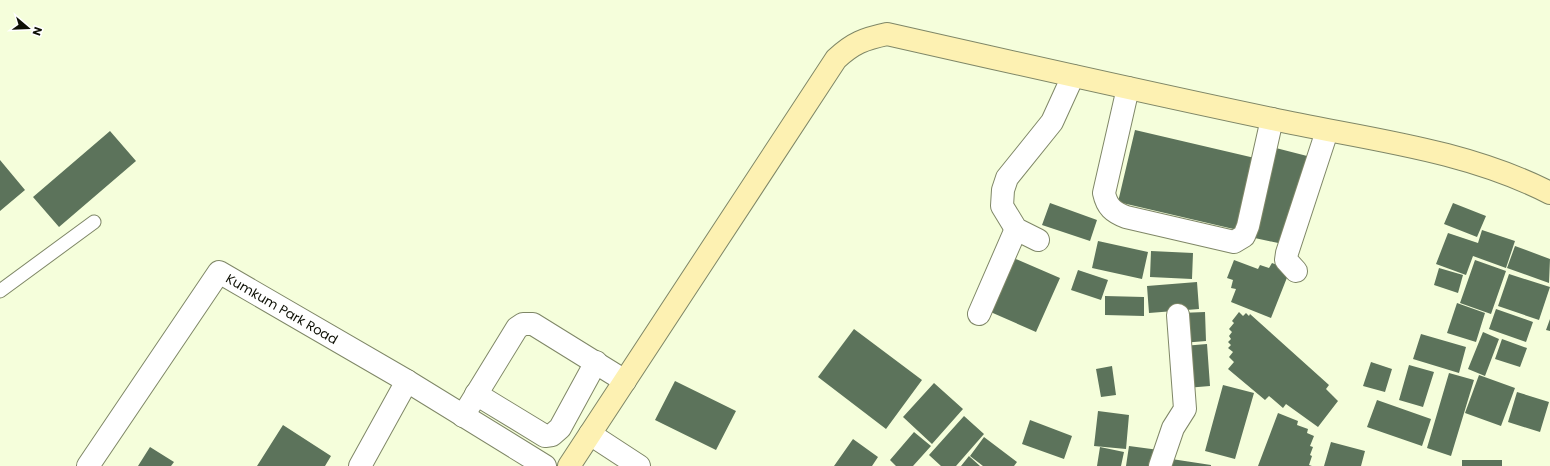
<svg xmlns="http://www.w3.org/2000/svg" width="1550" height="466" viewBox="0 0 1550 466" font-family="Poppins,sans-serif">
	<rect width="100%" height="100%" fill="#f5fedb"/>
	<path fill="#5c735b" d="M1135 130 1259 159 1242 231 1118 202Z
		M110 131 136 161 59 227 33 197Z
		M1272 147 1311 157 1283 244 1250 237Z
		M0 160 25 190 0 211Z
		M1050 203 1097 220 1090 241 1042 225Z
		M1453 203 1486 216 1477 237 1444 224Z
		M1482 230 1515 241 1506 268 1473 256 1466 275 1436 264 1448 233 1478 243Z
		M1098 241 1148 252 1142 279 1092 268Z
		M1515 246 1550 259 1549 283 1507 268Z
		M1151 251 1193 253 1192 279 1150 277Z
		M1009 256 1060 278 1036 332 986 310Z
		M1234 260 1258 269 1260 265 1269 268 1272 263 1290 270 1271 318 1231 302 1236 289 1231 288 1233 280 1227 278Z
		M1475 260 1506 271 1491 314 1460 303Z
		M1439 268 1463 275 1458 293 1434 285Z
		M1078 270 1108 280 1101 300 1071 290Z
		M1509 274 1550 287 1539 320 1498 306Z
		M1197 282 1199 309 1149 313 1147 286Z
		M1105 296 1144 297V316L1105 315Z
		M1457 303 1485 313 1476 342 1447 333Z
		M1496 309 1533 322 1526 342 1489 329Z
		M1205 312 1206 341 1182 343 1180 313Z
		M1239 312 1243 316 1246 313 1249 316 1250 314 1329 385 1326 389 1338 401 1318 427 1286 404 1283 408 1269 396 1265 400 1228 369 1234 362 1229 357 1233 352 1228 348 1231 345 1228 342 1231 339 1229 336 1232 332 1229 329 1234 323 1232 321Z
		M1550 319V331L1546 330Z
		M854 329 922 380 886 429 818 377Z
		M1483 332 1499 339 1485 376 1468 369Z
		M1421 334 1466 347 1459 373 1413 359Z
		M1502 339 1527 348 1520 367 1495 359Z
		M1207 344 1210 386 1186 388 1183 346Z
		M1371 362 1392 369 1385 392 1363 386Z
		M1409 365 1434 372 1423 407 1399 400Z
		M1112 366 1116 395 1101 397 1096 369Z
		M1449 373 1474 380 1451 456 1427 448Z
		M1479 375 1515 388 1501 426 1465 413Z
		M675 381 736 411 716 450 655 420Z
		M934 383 963 409 932 444 903 417Z
		M1223 385 1254 393 1235 459 1205 451Z
		M1517 392 1549 402 1540 432 1508 422Z
		M1377 400 1431 419 1422 446 1367 427Z
		M1098 411 1129 415 1126 449 1094 446Z
		M1278 413 1298 421 1297 425 1308 429 1307 433 1314 436 1310 446 1313 447 1310 455 1312 456 1309 465 1312 466H1258Z
		M964 416 984 434 956 466H941L929 455Z
		M1030 420 1072 436 1064 459 1022 444Z
		M283 425 331 456 325 466H257Z
		M914 432 931 446 913 466H896L890 460Z
		M984 437 1017 462 1014 466H983L970 456Z
		M853 439 878 457 872 466H834Z
		M1331 442 1365 451 1361 466H1324Z
		M1129 446 1159 450 1156 466H1126Z
		M150 447 174 462 171 466H138Z
		M1100 447 1124 452 1121 466H1097Z
		M969 456 970 457 980 466H961Z
		M1165 458 1211 465V466H1164Z
		M1462 460H1502V466H1462Z"/>
	<g fill="none" stroke-linecap="round" stroke-linejoin="round">
		<g stroke="#7f8767" stroke-width="15">
			<path id="lane" d="M0 291 94 222"/>
		</g>
		<g stroke="#7f8767" stroke-width="24">
			<g id="street">
				<path d="M1128 88 1104 193C1107 207 1113 212 1126 217L1234 242 1244 236 1248 226 1272 119"/>
				<path d="M1038 240 1016 229 1002 206 1003 190 1007 178 1052 122 1073 76"/>
				<path d="M1296 271 1286 260 1287 253 1327 131"/>
				<path d="M979 314 1016 229"/>
				<path d="M476 394 545 436 552 435 560 428 596 362"/>
				<path d="M463 416 517 328 523 324H533L625 381"/>
				<path d="M590 434 639 466"/>
				<path id="s1" d="M88 466 219 272 407 381 545 466"/>
				<path d="M360 466 407 381"/>
				<path d="M1160 466 1173 428 1185 409 1178 315"/>
			</g>
		</g>
		<g stroke="#7f8767" stroke-width="24">
			<path id="secondary" d="M569 466 836 59C853 43 864 39 887 34 1015 63 1143 92 1272 119 1365 139 1464 149 1550 193"/>
		</g>
		<use href="#lane" stroke="#fff" stroke-width="13"/>
		<use href="#street" stroke="#fff" stroke-width="22"/>
		<use href="#secondary" stroke="#fdf1b2" stroke-width="22"/>
	</g>
	<g text-anchor="middle" dominant-baseline="central" stroke-width="3" stroke-linejoin="round" paint-order="stroke">
		<g font-size="13" fill="#0e1005" stroke="#fff">
			<text stroke="none"><textPath href="#s1" startOffset="307">Kumkum Park Road</textPath></text>
		</g>
	</g>
	<g transform="translate(28 28) rotate(109)" stroke="#ffffff" stroke-width="3" paint-order="stroke">
	<path d="M0-3L7 15L0 10L-7 15Z" fill="#0e1005"/>
	<text y="-6" font-size="11" font-weight="bold" text-anchor="middle" fill="#0e1005">N</text>
	</g>
</svg>
